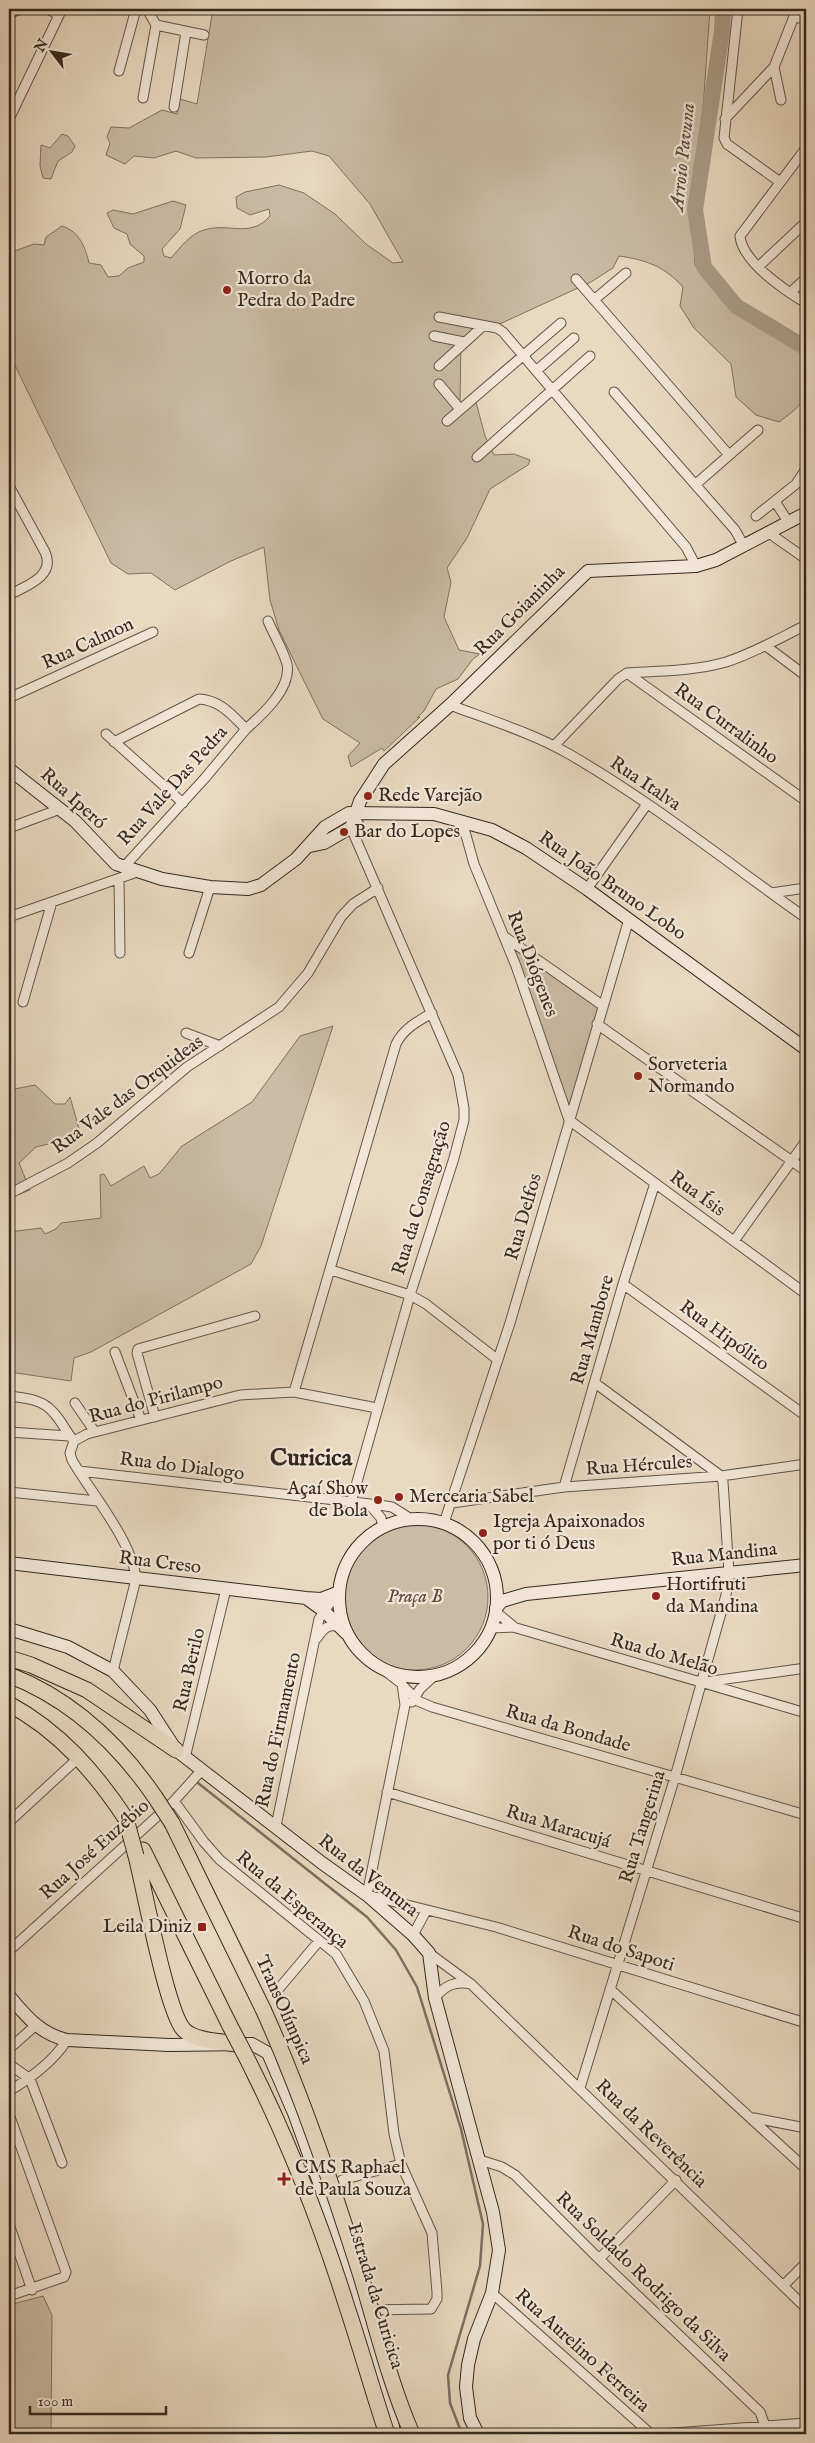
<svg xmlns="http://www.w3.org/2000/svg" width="815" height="2443" viewBox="0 0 815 2443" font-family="'IM FELL English',serif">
	<rect width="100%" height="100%" fill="#e9d9c1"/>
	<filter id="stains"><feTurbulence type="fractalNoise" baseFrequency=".004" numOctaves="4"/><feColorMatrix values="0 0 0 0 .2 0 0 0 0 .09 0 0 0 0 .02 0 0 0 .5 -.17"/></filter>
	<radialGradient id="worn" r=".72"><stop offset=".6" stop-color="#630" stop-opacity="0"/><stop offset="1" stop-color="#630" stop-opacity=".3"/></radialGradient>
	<path fill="#cabba5" stroke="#7f7262" d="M213 9H710L703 109 694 190 692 218 695 265 721 298 736 313 806 355C806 395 814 397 779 422L756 415 736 397 731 364 694 328 680 306 683 287C664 266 646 260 619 256L613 268 591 282 491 328 461 339 460 402H476L485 436 494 455 514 454 530 460 528 465 490 489 467 538 447 568 451 582 444 617 459 650 480 654 473 659 458 679 436 689 424 711 417 718 420 717 384 751 382 748 351 767 348 756 360 743 323 719 301 675 279 630 270 600 264 547 231 561 175 590 151 573 128 574 111 563 9 353V253L34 244 44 245 46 237 62 226C80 232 85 247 89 263L101 265 108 277 119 276 128 268 144 262V256L130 244 127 234 114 228 107 213 113 210 133 214 173 201 186 205 180 229 162 249 164 256 171 258C180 248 190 234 204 230 229 222 250 239 270 216L269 209 250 215 237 208 236 197 245 192 279 185 304 193 335 214 366 244 393 263 403 262 370 204 329 156 312 151 266 157 196 158 176 151 154 158 134 156 125 164 106 155 110 143 107 137 111 127 129 128 162 110 177 114 180 99 197 104Z
		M62 134 68 136 75 146 72 152 58 161 51 179 43 178 40 166 41 145 50 148Z
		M504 937 602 1005 569 1120Z
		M333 1026 261 1246 251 1264 91 1352 74 1358 71 1381 9 1372V1232L41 1228 45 1234 56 1229 61 1223 101 1218 100 1175 104 1174 111 1186 144 1166 150 1178 159 1174 182 1146 252 1102 300 1036Z
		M35 1085 55 1104H65L70 1097 80 1132 61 1141 36 1147 19 1163 30 1190 9 1198V1090Z
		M342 1597a73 73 0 1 1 146 0a73 73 0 1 1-146 0Z
		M43 2296 52 2315 51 2434H9V2305Z"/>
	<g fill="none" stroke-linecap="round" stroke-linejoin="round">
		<path stroke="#7b6f5f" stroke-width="2.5" d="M198 1783 367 1917 396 1950 417 1987 461 2129 483 2224 480 2266 448 2375 450 2403 462 2434"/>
		<path stroke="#ab9d8a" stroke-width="16" d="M723 9 722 31 695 210 704 267 736 306 806 348"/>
		<g stroke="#615547" stroke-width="11">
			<path id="street" d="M48 9 59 15
				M738 9 724 138 727 144 780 182
				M9 14 20 9
				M794 17 806 19
				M156 25 204 35
				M119 71 136 9
				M143 98 156 25 147 9
				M781 100 774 67 797 9
				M174 107 186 32
				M9 119 62 9
				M725 119 774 67
				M806 148 740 236C742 262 786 291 806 303
				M758 267 806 222
				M576 279 729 455
				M790 293 806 278
				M594 300 626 273
				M439 317 497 328 503 332 686 547 696 566
				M434 336 464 342
				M439 366 483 326
				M536 371 574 338
				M439 384 460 409
				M614 392 735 530 744 546
				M447 421 561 323
				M477 457 590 356
				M696 484 758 430
				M9 486 45 552C56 576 26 586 9 595
				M776 503 789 523
				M756 516 796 484 806 469
				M769 533 806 559
				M766 646 806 676
				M627 673 806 801
				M9 698 153 632
				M450 705C490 720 532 733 569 754 652 802 728 863 806 918
				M246 729C262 715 292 688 287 664 283 650 274 635 268 621
				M106 734 183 803
				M114 742 199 699C220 700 232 715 246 729L205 778 123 868
				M554 746 618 679 627 673C660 671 695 671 726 662 754 653 780 638 806 625
				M462 821 474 864 516 966 569 1120 806 1294
				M9 828 60 809
				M119 879 120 953
				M587 889 647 804
				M771 893 806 888
				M9 917 137 872
				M505 937 602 1005
				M189 953 210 887
				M23 1002 52 902
				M597 1024 806 1171
				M186 1033 220 1046
				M9 1194 68 1163 97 1143 187 1067 279 1007 308 973 341 917 353 904 378 888
				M734 1241 806 1141
				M331 1270 410 1295 426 1304 498 1360
				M623 1284 806 1416
				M115 1352 141 1420
				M294 1392 396 1044C404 1028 417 1022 432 1013
				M9 1396C24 1398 42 1399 53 1412 61 1420 66 1432 74 1441
				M75 1403 95 1432
				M155 1417 137 1353 138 1349 255 1316
				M9 1432 69 1436
				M79 1471 379 1505 392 1507 411 1519
				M564 1487 623 1284 655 1183
				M9 1492 97 1501
				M351 1503 410 1295 454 1158 464 1120V1108L458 1075 351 828
				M452 1503 564 1487 721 1476 806 1464
				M370 1505 381 1518 383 1527
				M444 1523 510 1323 629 919
				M496 1612 513 1626
				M491 1628 513 1627 806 1713
				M317 1638C323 1629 328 1623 340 1627
				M380 1667 402 1684 405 1705 367 1895 496 1927 806 2023
				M113 1671 136 1579C133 1542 91 1493 72 1460L70 1453 74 1441 87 1434 240 1395 294 1392 377 1408
				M705 1682 806 1668
				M402 1685 418 1701 432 1707 806 1815
				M412 1702 420 1689 435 1675
				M185 1758 226 1589
				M387 1792 806 1919
				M174 1801 204 1842 220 1860 336 1954 364 2001 384 2051 394 2134 401 2164 432 2233 437 2292V2299L431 2309 367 2310
				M9 1822 74 1762
				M276 1826 319 1619 330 1603 339 1595
				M413 1935 426 1911
				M9 1951 174 1801 201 1771
				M429 1953 471 1984 806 2308
				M610 1989 806 2169
				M276 1992 319 1941
				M435 1998C445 1985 455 1981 471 1984
				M9 2049 36 2025
				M9 2064 30 2079 62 2163
				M580 2088 675 1777 726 1595 729 1573 723 1482 721 1476 595 1383
				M9 2091C31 2078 53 2062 67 2040
				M9 2114 66 2272 64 2277 9 2296
				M754 2118 806 2128
				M480 2160 502 2167 515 2175 599 2259 760 2412 768 2434
				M342 2180 401 2164
				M9 2224 32 2290
				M599 2259 676 2180
				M783 2286 806 2263
				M492 2293 651 2434
				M661 2434 806 2423"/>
		</g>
		<g stroke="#34291e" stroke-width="14">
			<path id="secondary" d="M9 769 75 821 116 864 162 879 210 887 248 889 261 885 296 859 325 827 349 813 434 814 492 830 526 848 587 889 806 1049
				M351 828 360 801 384 764 450 705 588 571 696 566 716 560 806 513
				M310 846 324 843 357 824
				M339 1598a79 79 0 1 1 158 0a79 79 0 1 1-158 0Z
				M9 1563 306 1598 321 1599 339 1592
				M306 1598 324 1611 346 1633
				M496 1608 502 1601 526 1594 806 1565
				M9 1629 68 1647 113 1671 150 1710 176 1750 322 1863 367 1895 413 1935 429 1953 435 1998 493 2212 499 2250 492 2293 474 2339 468 2365 466 2387 470 2418 478 2434
				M9 1996C26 2016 40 2034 67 2040L169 2045 252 2044 268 2053 294 2113 321 2188 391 2411 394 2434"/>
		</g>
		<g stroke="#34291e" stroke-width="17">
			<path id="highway" d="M9 1658 31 1665 87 1690 176 1750
				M9 1675C71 1699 118 1743 155 1797
				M9 1704C59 1731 95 1772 126 1819
				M172 1823 263 2009
				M143 1850 230 2026
				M136 1856C144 1887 167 2013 184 2030 195 2041 221 2041 235 2044"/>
		</g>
		<use href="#street" stroke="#f1e6d7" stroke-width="9"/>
		<use href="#secondary" stroke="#f1e6d7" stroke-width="12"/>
		<use href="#highway" stroke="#e9d9c1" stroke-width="15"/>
		<g stroke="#34291e" stroke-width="17" stroke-linecap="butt">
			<path id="highway-bridge" d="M155 1797 172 1823
				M126 1819 136 1856
				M263 2009C302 2095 332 2185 361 2276 377 2329 390 2383 412 2434
				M230 2026C278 2115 317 2211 347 2307 361 2349 373 2392 387 2434"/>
		</g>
		<use href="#highway-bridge" stroke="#e9d9c1" stroke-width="15"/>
	</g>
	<g fill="#8f2418" stroke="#f1e6d7" stroke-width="2">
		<circle cx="227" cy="290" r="5"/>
		<circle cx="368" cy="796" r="5"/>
		<circle cx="344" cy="832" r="5"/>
		<circle cx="638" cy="1076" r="5"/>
		<circle cx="399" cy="1497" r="5"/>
		<circle cx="378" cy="1500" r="5"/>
		<circle cx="483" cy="1533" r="5"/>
		<circle cx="656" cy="1596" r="5"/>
		<rect x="197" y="1922" width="10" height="10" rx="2.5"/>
		<path d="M281.5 2171.5h5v5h5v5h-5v5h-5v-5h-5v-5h5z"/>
	</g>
	<g text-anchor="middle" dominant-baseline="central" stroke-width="4.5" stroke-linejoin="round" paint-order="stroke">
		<g font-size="19" fill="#34291e" stroke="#f1e6d7" text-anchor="start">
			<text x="237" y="279">Morro da<tspan x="237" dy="22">Pedra do Padre</tspan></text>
			<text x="378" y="796">Rede Varejão</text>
			<text x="354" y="832">Bar do Lopes</text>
			<text x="648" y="1065">Sorveteria<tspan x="648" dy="22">Normando</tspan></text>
			<text x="368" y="1489" text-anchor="end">Açaí Show<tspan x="368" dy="22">de Bola</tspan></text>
			<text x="409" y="1497">Mercearia Sabel</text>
			<text x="493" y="1522">Igreja Apaixonados<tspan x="493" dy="22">por ti ó Deus</tspan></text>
			<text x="666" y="1585">Hortifruti<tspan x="666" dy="22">da Mandina</tspan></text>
			<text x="192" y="1927" text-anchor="end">Leila Diniz</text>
			<text x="295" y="2168">CMS Raphael<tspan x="295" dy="22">de Paula Souza</tspan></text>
		</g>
		<g font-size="19" fill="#34291e" stroke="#f1e6d7">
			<text transform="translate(520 611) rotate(-45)">Rua Goianinha</text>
			<text transform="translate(88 644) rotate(-25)">Rua Calmon</text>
			<text transform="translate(726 724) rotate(36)">Rua Curralinho</text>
			<text transform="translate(645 784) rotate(34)">Rua Italva</text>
			<text transform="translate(173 786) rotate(-48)">Rua Vale Das Pedra</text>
			<text transform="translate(73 799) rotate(42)">Rua Iperó</text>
			<text transform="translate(612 886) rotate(35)">Rua João Bruno Lobo</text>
			<text transform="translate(532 964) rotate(69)">Rua Diógenes</text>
			<text transform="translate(128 1095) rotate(-37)">Rua Vale das Orquideas</text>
			<text transform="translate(697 1194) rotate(36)">Rua Ísis</text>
			<text transform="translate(422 1198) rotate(-73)">Rua da Consagração</text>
			<text transform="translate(524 1217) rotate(-74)">Rua Delfos</text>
			<text transform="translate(593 1330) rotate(-74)">Rua Mambore</text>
			<text transform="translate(724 1336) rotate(36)">Rua Hipólito</text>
			<text transform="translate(156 1400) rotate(-15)">Rua do Pirilampo</text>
			<text transform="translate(639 1466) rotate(-4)">Rua Hércules</text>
			<text transform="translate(182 1467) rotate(7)">Rua do Dialogo</text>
			<text transform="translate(724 1555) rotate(-6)">Rua Mandina</text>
			<text transform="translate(160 1563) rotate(7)">Rua Creso</text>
			<text transform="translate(664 1655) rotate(16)">Rua do Melão</text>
			<text transform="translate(190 1670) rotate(-77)">Rua Berilo</text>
			<text transform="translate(568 1729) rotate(16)">Rua da Bondade</text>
			<text transform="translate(279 1730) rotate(-78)">Rua do Firmamento</text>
			<text transform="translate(558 1827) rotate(17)">Rua Maracujá</text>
			<text transform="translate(643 1827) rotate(-73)">Rua Tangerina</text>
			<text transform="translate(95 1850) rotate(-42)">Rua José Euzébio</text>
			<text transform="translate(368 1876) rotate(38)">Rua da Ventura</text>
			<text transform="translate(292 1900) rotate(40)">Rua da Esperança</text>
			<text transform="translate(621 1949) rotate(18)">Rua do Sapoti</text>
			<text transform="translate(284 2010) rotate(66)">TransOlímpica</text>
			<text transform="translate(651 2134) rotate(44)">Rua da Reverência</text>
			<text transform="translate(643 2277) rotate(44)">Rua Soldado Rodrigo da Silva</text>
			<text transform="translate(375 2296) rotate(73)">Estrada da Curicica</text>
			<text transform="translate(582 2351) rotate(42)">Rua Aurelino Ferreira</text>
		</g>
		<g font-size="19" font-style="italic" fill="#5a4e40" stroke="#f1e6d7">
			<text x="415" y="1597">Praça B</text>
		</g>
		<g font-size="20" font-style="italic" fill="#584c3e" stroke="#f1e6d7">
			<text transform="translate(683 157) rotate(-84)">Arroio Pavuna</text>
		</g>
		<g font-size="24" font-weight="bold" fill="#34291e" stroke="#f1e6d7">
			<text x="311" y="1458">Curicica</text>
		</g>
	</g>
	<rect width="815" height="2443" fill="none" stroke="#e9d9c1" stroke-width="30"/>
	<rect x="10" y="10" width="795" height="2423" fill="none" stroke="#34291e" stroke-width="2.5"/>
	<rect x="15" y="15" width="785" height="2413" fill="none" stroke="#34291e"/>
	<g transform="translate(52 52) rotate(301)" stroke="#f1e6d7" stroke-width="4" paint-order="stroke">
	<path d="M0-4L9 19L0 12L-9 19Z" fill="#34291e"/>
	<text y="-8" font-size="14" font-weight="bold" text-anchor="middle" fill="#34291e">N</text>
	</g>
	<path d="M30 2406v8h136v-8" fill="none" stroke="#34291e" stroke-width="2.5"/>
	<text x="38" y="2406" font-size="15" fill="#34291e" stroke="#f1e6d7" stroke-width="4" paint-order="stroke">100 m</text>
	<rect width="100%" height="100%" filter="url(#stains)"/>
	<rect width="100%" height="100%" fill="url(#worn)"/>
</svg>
